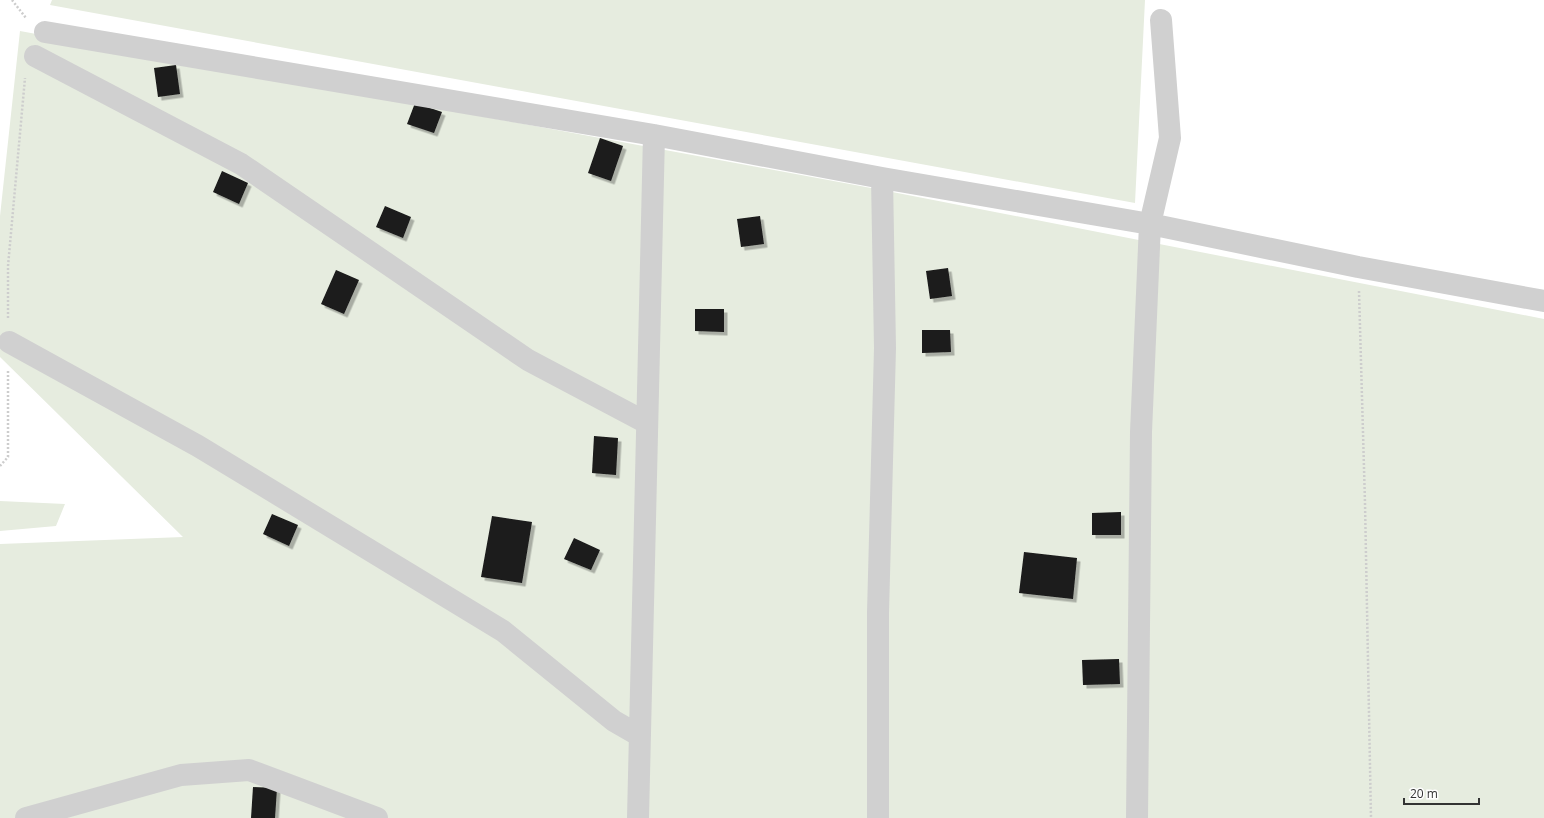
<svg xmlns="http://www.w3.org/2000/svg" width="1544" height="818" viewBox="0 0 1544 818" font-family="'Open Sans',sans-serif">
	<defs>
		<filter id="shadow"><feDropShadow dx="3.5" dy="3.5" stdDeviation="0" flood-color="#0004"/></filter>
	</defs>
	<rect width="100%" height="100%" fill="#fff"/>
	<path fill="#e6ecdf" d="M52 0H1145L1135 203 50 5Z
		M20 31 882 190 1544 319V818H0V544L183 537 0 357V216Z
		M0 501 65 504 56 526 0 531Z"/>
	<path fill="#1a1a1a" filter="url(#shadow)" d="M176 65 180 94 158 97 154 68Z
		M415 103 442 112 434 133 407 124Z
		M600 138 623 146 611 181 588 173Z
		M222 171 248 183 239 204 213 192Z
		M385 206 411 217 403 238 376 227Z
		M760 216 764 244 741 247 737 219Z
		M948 268 952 296 930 299 926 271Z
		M336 270 359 280 344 314 321 304Z
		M695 309H724V332L695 331Z
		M922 330H950L951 352 922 353Z
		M594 436 618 438 616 475 592 473Z
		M1121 512V535H1092V513Z
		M272 514 298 525 289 546 263 534Z
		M492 516 532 522 522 583 481 577Z
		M574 538 600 550 591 570 564 559Z
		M1024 552 1077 558 1073 599 1019 593Z
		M1119 659 1120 684 1083 685 1082 660Z
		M253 787 277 788 275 818H251Z"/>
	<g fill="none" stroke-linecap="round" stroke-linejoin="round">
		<path stroke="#cdcdcd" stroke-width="2.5" stroke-dasharray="2 2" stroke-linecap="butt" d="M12 0 26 18
			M1359 291 1365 503 1371 818
			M8 318V266L25 78
			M0 466 8 457V369"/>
		<path stroke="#d0d0d0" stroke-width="22" d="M45 32 654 135 882 178 1150 224 1358 267 1544 301
			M35 56 241 164 528 360 647 423
			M9 342 198 446 503 631 614 721 640 736
			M26 818 181 775 249 770 377 818
			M638 818 654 135
			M878 818V613L885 348 882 178
			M1137 818 1141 432 1150 224 1170 138 1161 20"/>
	</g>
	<path d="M1404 798v6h75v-6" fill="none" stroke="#333333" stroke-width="2"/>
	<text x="1410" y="798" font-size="12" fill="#333333" stroke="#ffffff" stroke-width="3" paint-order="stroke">20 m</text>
</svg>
